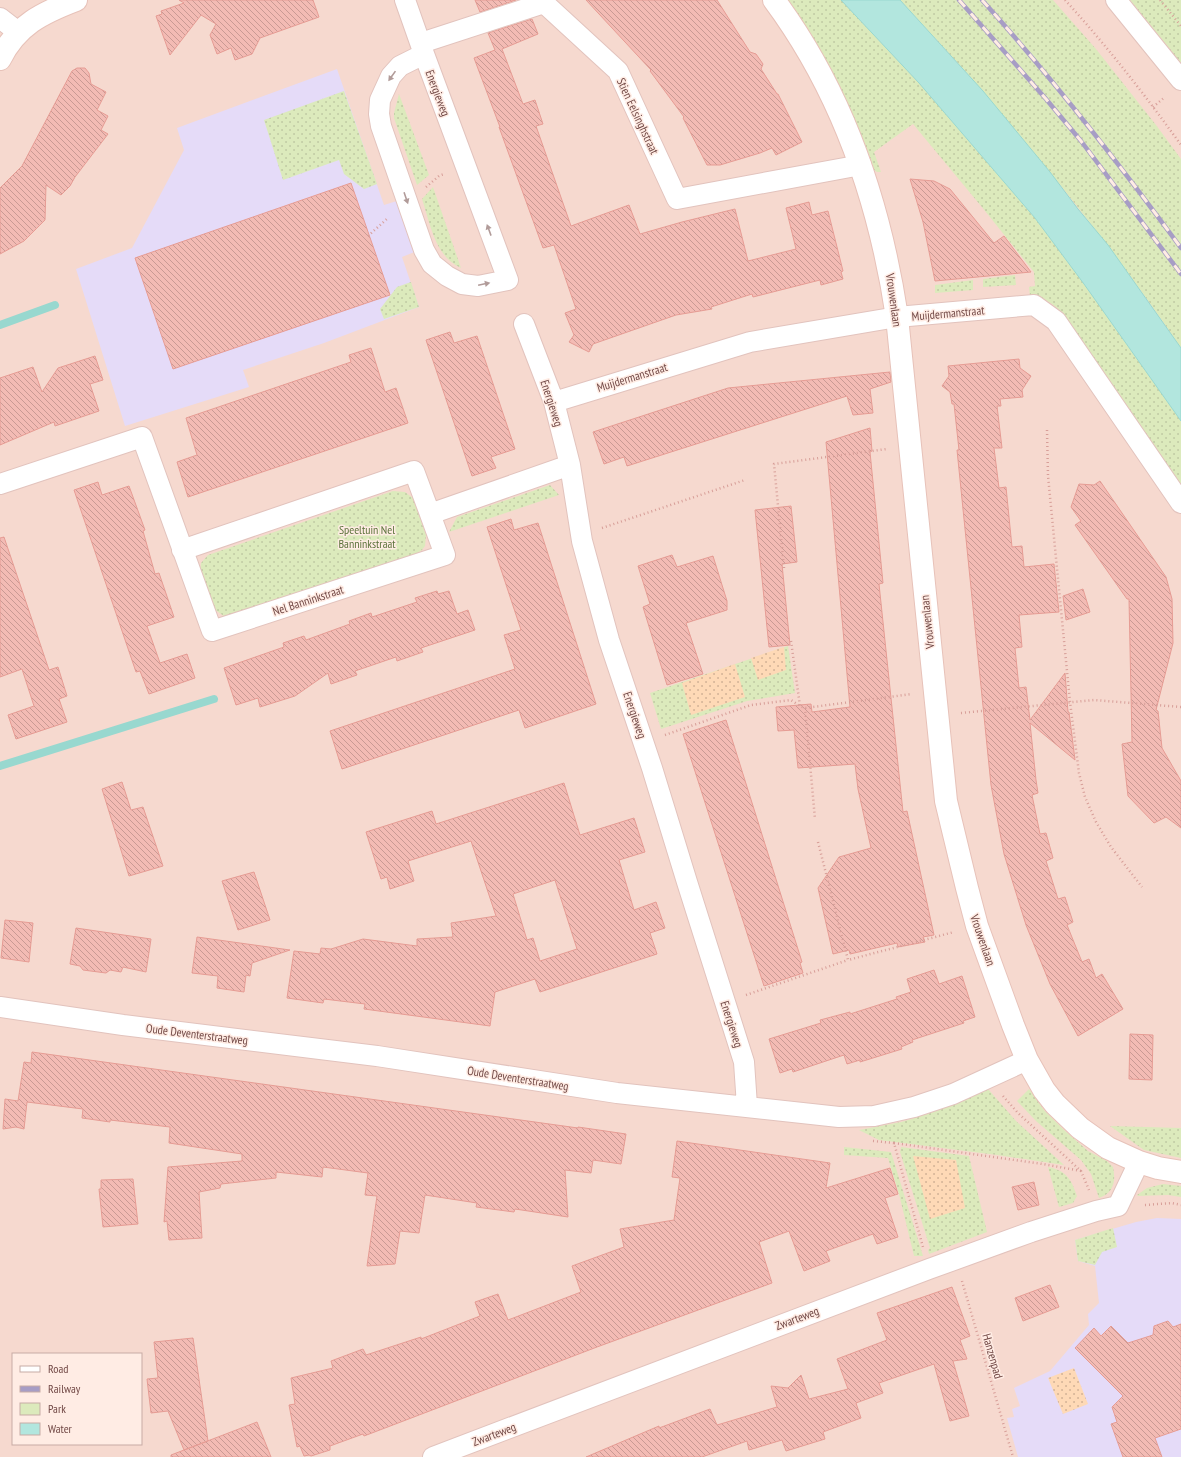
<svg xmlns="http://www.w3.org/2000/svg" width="1181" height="1457" viewBox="0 0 1181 1457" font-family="'PT Sans Narrow',sans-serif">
	<defs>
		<pattern id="green-dots" width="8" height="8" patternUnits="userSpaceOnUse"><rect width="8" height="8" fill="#dceabc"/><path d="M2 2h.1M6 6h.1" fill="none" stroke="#c0caa3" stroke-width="1.8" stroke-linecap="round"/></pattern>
		<pattern id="sand-dots" width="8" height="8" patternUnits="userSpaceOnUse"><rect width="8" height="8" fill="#fed9b6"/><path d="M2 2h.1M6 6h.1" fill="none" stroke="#d2b296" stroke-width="1.8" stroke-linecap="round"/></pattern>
		<pattern id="building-back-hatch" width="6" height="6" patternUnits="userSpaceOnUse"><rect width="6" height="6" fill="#f3bbb4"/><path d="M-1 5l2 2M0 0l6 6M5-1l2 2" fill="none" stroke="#c99a94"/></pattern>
	</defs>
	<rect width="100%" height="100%" fill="#fde7dd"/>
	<path fill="#f6d9cf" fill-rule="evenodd" d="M0 0H1181V1457H0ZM13 1354H141V1444H13Z"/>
	<path fill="#e5dbf8" d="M337 69 384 205 400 200 417 251 402 257 419 307 324 343 243 370 249 387 125 426 76 269 132 248 184 150 177 128Z
		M1157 1218 1181 1219V1457H1018L1007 1418 1014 1417 1012 1409 1020 1406 1014 1388 1050 1371 1089 1325 1088 1314 1099 1303 1095 1266 1078 1261 1075 1240 1136 1222Z"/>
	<path fill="url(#green-dots)" d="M788 0H841L919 83 1035 218 1084 284 1181 421V486L1062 313C1051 302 1046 299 1030 296L1029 287 1035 286 1034 272 981 206 913 124 874 152 881 172H877L874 170C871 158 866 147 861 135 842 87 816 43 788 0Z
		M900 0H1053L1096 49 1156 125 1181 159V348C1121 259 1053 174 983 92 957 61 928 31 900 0Z
		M1130 0H1181V63Z
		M344 91 377 184 364 189 344 174 339 160 283 180 264 120Z
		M399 94 429 175 417 185 394 118V113Z
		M433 187 461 268C435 257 430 223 422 199Z
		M1015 275 1016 285 983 287V279Z
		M973 280V290L935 293V285Z
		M411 282 419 307 384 319 380 309 397 287Z
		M550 485 559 495 449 532 457 517Z
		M393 491 405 492 413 498 426 535 425 546 422 550 413 556 225 617 214 609 200 570 201 563 208 555Z
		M788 646 795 693 747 701 661 729 650 693Z
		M988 1089 1016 1121 1064 1165 997 1155 879 1140 859 1130C873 1127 887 1125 901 1122 931 1114 961 1102 988 1089Z
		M1029 1089 1044 1110 1063 1129 1088 1151 1107 1161 1113 1167C1116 1181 1114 1193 1099 1198L1091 1174 1081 1160 1036 1121 1017 1101Z
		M1110 1126 1181 1128V1158L1144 1150Z
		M844 1147 891 1152 923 1256H914L899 1194 888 1158 844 1155Z
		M901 1147 969 1156 987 1232 929 1254 928 1250 930 1248 900 1152Z
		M1048 1167C1067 1171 1071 1179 1077 1196L1073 1203 1059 1207Z
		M1163 1184 1181 1186V1197L1168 1195 1138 1196 1137 1195 1147 1188Z
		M1113 1228 1117 1247 1102 1252 1095 1265 1078 1261 1075 1240Z"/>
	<path fill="url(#sand-dots)" d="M784 647 786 670 758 680 751 658Z
		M735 664 745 697 691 715 682 683Z
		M913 1156 956 1160 965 1208 930 1219Z
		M1074 1368 1088 1404 1063 1414 1048 1378Z"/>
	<path fill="#b2e6de" stroke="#98d8cf" d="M841 0H900L983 91 1050 172 1078 209 1108 245 1181 348V421L1084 284 1035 218 919 83Z"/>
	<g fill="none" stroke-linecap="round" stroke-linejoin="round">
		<path stroke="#98d8cf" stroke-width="8" d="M0 325 55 305
			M0 766 214 699"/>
	</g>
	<path fill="url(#building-back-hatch)" stroke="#e69c94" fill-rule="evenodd" d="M179 0H313L319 17 260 38 252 54 235 60 231 48 217 54 210 35 216 24 201 15 170 55 156 16 162 14 161 11 184 3Z
		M475 0H516L480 12Z
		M586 0H717L750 52 756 54 763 64 761 69 777 94H778L802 142 776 155 772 148 760 153 720 165H707L683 118 684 117 650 71 651 70Z
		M532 19 538 34 502 49 523 104 535 100 543 124 536 126 571 226 629 205 640 234 682 222 735 209 748 261 796 249 786 208 809 202 812 215 828 211 843 271 841 272 843 279 821 285 820 280 753 297 752 294 711 307 712 309 676 315 593 344 589 352 569 342 574 335 565 313 576 309 554 245 543 248 499 127H500L474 58 495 50 488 33Z
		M77 68H85L89 73 91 84 106 92 97 110 108 116 101 130 108 134 75 177 70 186 61 195 46 185 45 220 24 241 0 254V188L22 166 72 71Z
		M910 179 934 181 950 189 994 243 1004 236 1031 272 935 281 923 222Z
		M351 183 390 295 173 369 135 258Z
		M450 332 454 343 477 336 515 449 491 457 496 468 472 476 426 340Z
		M371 348 385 392 396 388 408 423 188 497 177 462 197 455 186 418 351 362 349 355Z
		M95 356 103 380 90 384 99 411 55 426 54 422 0 445V378L33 367 42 392 58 368Z
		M1019 359 1020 368 1031 376 1022 390 1023 397 1000 399 1001 406H997L1002 448H994L999 488 1006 487 1012 547 1022 546 1024 567 1054 564 1059 612 1019 615 1022 647 1015 648 1019 688 1026 687 1030 720 1065 673 1068 712H1069L1075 760 1030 723 1036 780 1038 793 1032 795 1040 834 1046 833 1053 858 1046 861 1058 899 1065 897 1073 922 1067 925 1082 962 1089 959 1096 978 1102 974 1123 1009 1078 1036 1050 984 1026 925 1004 854 991 785 957 450H959L954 404H952L950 392 942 386 949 376 948 366Z
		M890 372 891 382 870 389 873 413 853 415 847 396 627 466 624 457 604 464 593 432 728 388Z
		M870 428 872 451 870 452 883 583 879 584 903 812 907 811 934 935 923 937 925 942 898 947 897 943 850 954 849 950 833 954 818 888 839 857 871 848 858 789 855 764 798 768 794 730 778 731 776 707 811 704 812 712 850 707 826 442Z
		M1100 481 1166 577 1172 599 1173 643 1156 710 1158 711 1162 748 1181 781V828L1166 817 1154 823 1128 796 1122 744 1132 742 1129 599H1127L1075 525 1081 521 1071 507 1079 484 1094 485Z
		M98 482 102 495 129 486 145 530 143 531 155 574 159 573 174 617 147 626 160 663 187 654 195 678 149 694 140 671 136 672 74 490Z
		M791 506 797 562 782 564 790 645 769 647 755 510Z
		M511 519 514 530 538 523 596 704 525 728 519 710 342 769 330 731 515 669 504 635 521 630 487 527Z
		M4 537 49 670 58 667 67 696 59 699 67 722 16 739 8 715 34 706 22 669 0 677V538Z
		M672 555 677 567 713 556 727 601V610L686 623 703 674 667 685 643 607 650 604 638 566Z
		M1083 589 1090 612 1066 620 1063 596Z
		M437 591 438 594 449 591 457 614 468 610 475 630 421 648 423 652 397 661 396 657 355 671 357 675 331 684 328 673 295 696 260 707 258 698 236 705 224 668 284 647 283 643 304 636 306 640 350 624 349 621 371 613 372 617 417 602 415 598Z
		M726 720 802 962 800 963 803 973 764 986 683 734Z
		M122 782 131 810 143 807 163 866 129 876 102 789Z
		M564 783 580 835 634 818 645 852 619 860 634 910 656 902 665 928 650 933 657 954 540 992 535 979 495 992 490 1026 364 1009 365 1004 324 999 323 1003 287 998 294 951 320 954 321 948 331 949 363 939 417 946V939L453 937 451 923 496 916 471 841 408 861 414 881 390 889 387 877 381 879 366 832 432 811 436 824ZM555 880 577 949 540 961 533 938 527 940 513 894Z
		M254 872 270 920 238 930 222 881Z
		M5 920 33 923 29 962 1 958Z
		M76 928 151 939 146 972 123 967 121 972 110 970 106 973 83 970 80 966 70 964Z
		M197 937 290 950 252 963 250 976 246 975 244 992 217 988 218 976 192 973Z
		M934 970 939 984 962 976 975 1017 963 1021 964 1023 912 1040 913 1042 901 1047 902 1049 860 1062V1060L847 1064 844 1055 793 1072 792 1069 780 1073 769 1039 821 1023 820 1020 850 1012V1014L897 999 896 997 911 992 907 979Z
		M1130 1034 1153 1035 1152 1080 1129 1079Z
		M32 1052 578 1128V1127L626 1134 621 1164 593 1160 591 1173 565 1170 568 1217 515 1209 514 1212 476 1207 477 1203 425 1195 419 1233 400 1231 395 1264 367 1266 377 1196 365 1195 368 1173 323 1167 322 1177 276 1172V1178L221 1184 220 1188 199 1192 202 1238 169 1240 167 1221 164 1222 168 1167 242 1161V1154L169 1143 170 1127 110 1120V1122L82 1118 83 1109 27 1102 24 1129 16 1127 3 1129 5 1099 18 1101 24 1062 31 1063Z
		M677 1141 830 1163 826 1188 890 1168 898 1194 885 1198 898 1237 877 1244 873 1234 826 1251 830 1261 804 1271 789 1231 759 1242 772 1283 597 1347 406 1420 364 1436 363 1434 330 1446V1450L311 1456 309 1455 304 1456 300 1446 297 1447 289 1405 295 1404 291 1378 333 1368 331 1361 363 1349 366 1355 421 1337V1339L480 1316 475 1302 498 1294 508 1320 581 1292 572 1266 624 1247 620 1229 674 1220 680 1178 672 1177Z
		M133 1179 138 1224 103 1227 99 1189H101V1180Z
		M1034 1182 1039 1205 1018 1210 1012 1187Z
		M1050 1285 1059 1307 1023 1321 1015 1298Z
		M952 1287 970 1336 960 1340 967 1359 953 1361 969 1416 950 1421 934 1364 879 1383 883 1393 856 1403 861 1418 823 1432 825 1439 786 1451 782 1440 749 1450 747 1441 702 1457H586L659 1426V1428L710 1409 717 1425 777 1407 771 1386 788 1388 801 1375 809 1399 848 1389 837 1359 887 1340 877 1313Z
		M1168 1321 1173 1327 1181 1324V1429L1155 1438 1162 1457H1123L1111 1424 1117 1422 1112 1407 1123 1396 1075 1348 1094 1328 1101 1336 1111 1326 1128 1343 1153 1335 1154 1326Z
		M193 1338 208 1441 184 1450 168 1411 151 1413 147 1379 158 1378 154 1342Z
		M257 1422 271 1457H171V1455Z"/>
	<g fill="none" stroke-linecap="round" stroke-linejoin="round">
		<g stroke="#e2c3bd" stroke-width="22">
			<path id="street" d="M405 0 424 54 508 280 478 286 462 284 447 276 432 264 424 250 381 126 379 114 380 100 391 76 400 66 424 54
				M1116 0 1181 80
				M0 18 18 32
				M421 43 544 3 618 71 677 199 861 165
				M524 324 554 402 570 465 582 541 609 640 652 768 687 882 744 1062 747 1106
				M554 402 750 342 897 317 1034 305 1056 321 1181 503
				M0 484 142 437 212 631 445 555 430 514 570 465
				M182 550 414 471 430 514
				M0 1007 123 1025 377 1056 617 1093 839 1117 874 1116 914 1107 953 1094 1027 1060
				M433 1457 929 1269 1031 1232 1096 1211 1118 1206 1139 1162"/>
		</g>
		<g stroke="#e7c2b9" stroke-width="24">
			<path id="secondary" d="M774 0C843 93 880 204 897 317L946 801 967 888 977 926 1013 1025 1027 1060 1044 1090 1055 1104 1080 1128 1108 1148 1139 1162 1158 1168 1181 1172
				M0 59C17 25 42 13 76 0"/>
		</g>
		<path stroke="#d79e98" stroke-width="2.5" stroke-dasharray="1 3" stroke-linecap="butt" d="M1065 0C1107 46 1145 95 1181 145
			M1160 0 1181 26
			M1153 107 1165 97
			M426 187 439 176 444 174
			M368 236 388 218
			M1047 430 1048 476 1070 702 1079 773 1085 797 1096 822 1111 847 1142 887
			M602 528 745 480
			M784 568 774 464 887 449
			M791 641 800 706
			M805 708 815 819
			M961 713 1094 700 1181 707
			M665 735 751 705 791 700 800 706 805 708 912 694
			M818 842 848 960 954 932
			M746 995 848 960
			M1003 1096 1018 1113 1081 1171 1089 1190
			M873 1141 894 1143 923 1247
			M894 1143 1043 1164 1081 1171
			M1145 1205 1172 1203 1181 1205
			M962 1281 1013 1457"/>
		<use href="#street" stroke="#fff" stroke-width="20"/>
		<use href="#secondary" stroke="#fff" stroke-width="22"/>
		<g stroke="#a79dc5" stroke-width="4.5">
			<path id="rail" d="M959 0 1046 99 1081 141 1181 274
				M982 0C1053 79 1118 162 1181 248"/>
		</g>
		<use href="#rail" stroke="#ffece4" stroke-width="3" stroke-dasharray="9" stroke-linecap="butt"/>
	</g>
	<defs><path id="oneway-solid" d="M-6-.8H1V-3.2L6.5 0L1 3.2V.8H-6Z"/></defs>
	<g fill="#b19b99">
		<use href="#oneway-solid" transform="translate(392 76) rotate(125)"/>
		<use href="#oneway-solid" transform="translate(406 198) rotate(71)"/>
		<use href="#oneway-solid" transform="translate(489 230) rotate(-110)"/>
		<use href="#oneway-solid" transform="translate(484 284) rotate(-12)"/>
	</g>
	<g text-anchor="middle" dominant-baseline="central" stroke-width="3" stroke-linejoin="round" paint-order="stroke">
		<g font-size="12" fill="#724946" stroke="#ffece4">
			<text transform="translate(438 93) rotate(69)">Energieweg</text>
			<text transform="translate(638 116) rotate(65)">Stien Eelsinghstraat</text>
			<text transform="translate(894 300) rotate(82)">Vrouwenlaan</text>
			<text transform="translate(948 313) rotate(-5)">Muijdermanstraat</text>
			<text transform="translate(632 377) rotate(-17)">Muijdermanstraat</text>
			<text transform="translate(552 403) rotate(72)">Energieweg</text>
			<text transform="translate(308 600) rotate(-18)">Nel Banninkstraat</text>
			<text transform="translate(927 622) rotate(-96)">Vrouwenlaan</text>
			<text transform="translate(635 715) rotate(71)">Energieweg</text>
			<text transform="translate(983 940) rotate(71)">Vrouwenlaan</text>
			<text transform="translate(732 1024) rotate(72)">Energieweg</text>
			<text transform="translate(197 1034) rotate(7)">Oude Deventerstraatweg</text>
			<text transform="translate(518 1078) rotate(9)">Oude Deventerstraatweg</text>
			<text transform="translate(797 1318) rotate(-21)">Zwarteweg</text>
			<text transform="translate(993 1356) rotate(74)">Hanzenpad</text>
			<text transform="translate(494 1434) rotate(-21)">Zwarteweg</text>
		</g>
		<g font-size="12" fill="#5c733b" stroke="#ffece4">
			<text x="367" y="529">Speeltuin Nel<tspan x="367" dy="14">Banninkstraat</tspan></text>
		</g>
	</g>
	<rect x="12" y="1353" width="130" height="92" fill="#ffece4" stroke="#c7aba5"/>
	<rect x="20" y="1366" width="20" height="6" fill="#ffffff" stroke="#c7aba5"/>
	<text x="48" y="1373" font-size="12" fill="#724946">Road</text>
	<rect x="20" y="1386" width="20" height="6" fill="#a79dc5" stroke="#c7aba5"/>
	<text x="48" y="1393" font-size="12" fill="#724946">Railway</text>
	<rect x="20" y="1403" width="20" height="12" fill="#dceabc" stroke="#c7aba5"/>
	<text x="48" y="1413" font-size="12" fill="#724946">Park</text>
	<rect x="20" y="1423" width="20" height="12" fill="#b2e6de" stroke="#c7aba5"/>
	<text x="48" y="1433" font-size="12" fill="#724946">Water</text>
</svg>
